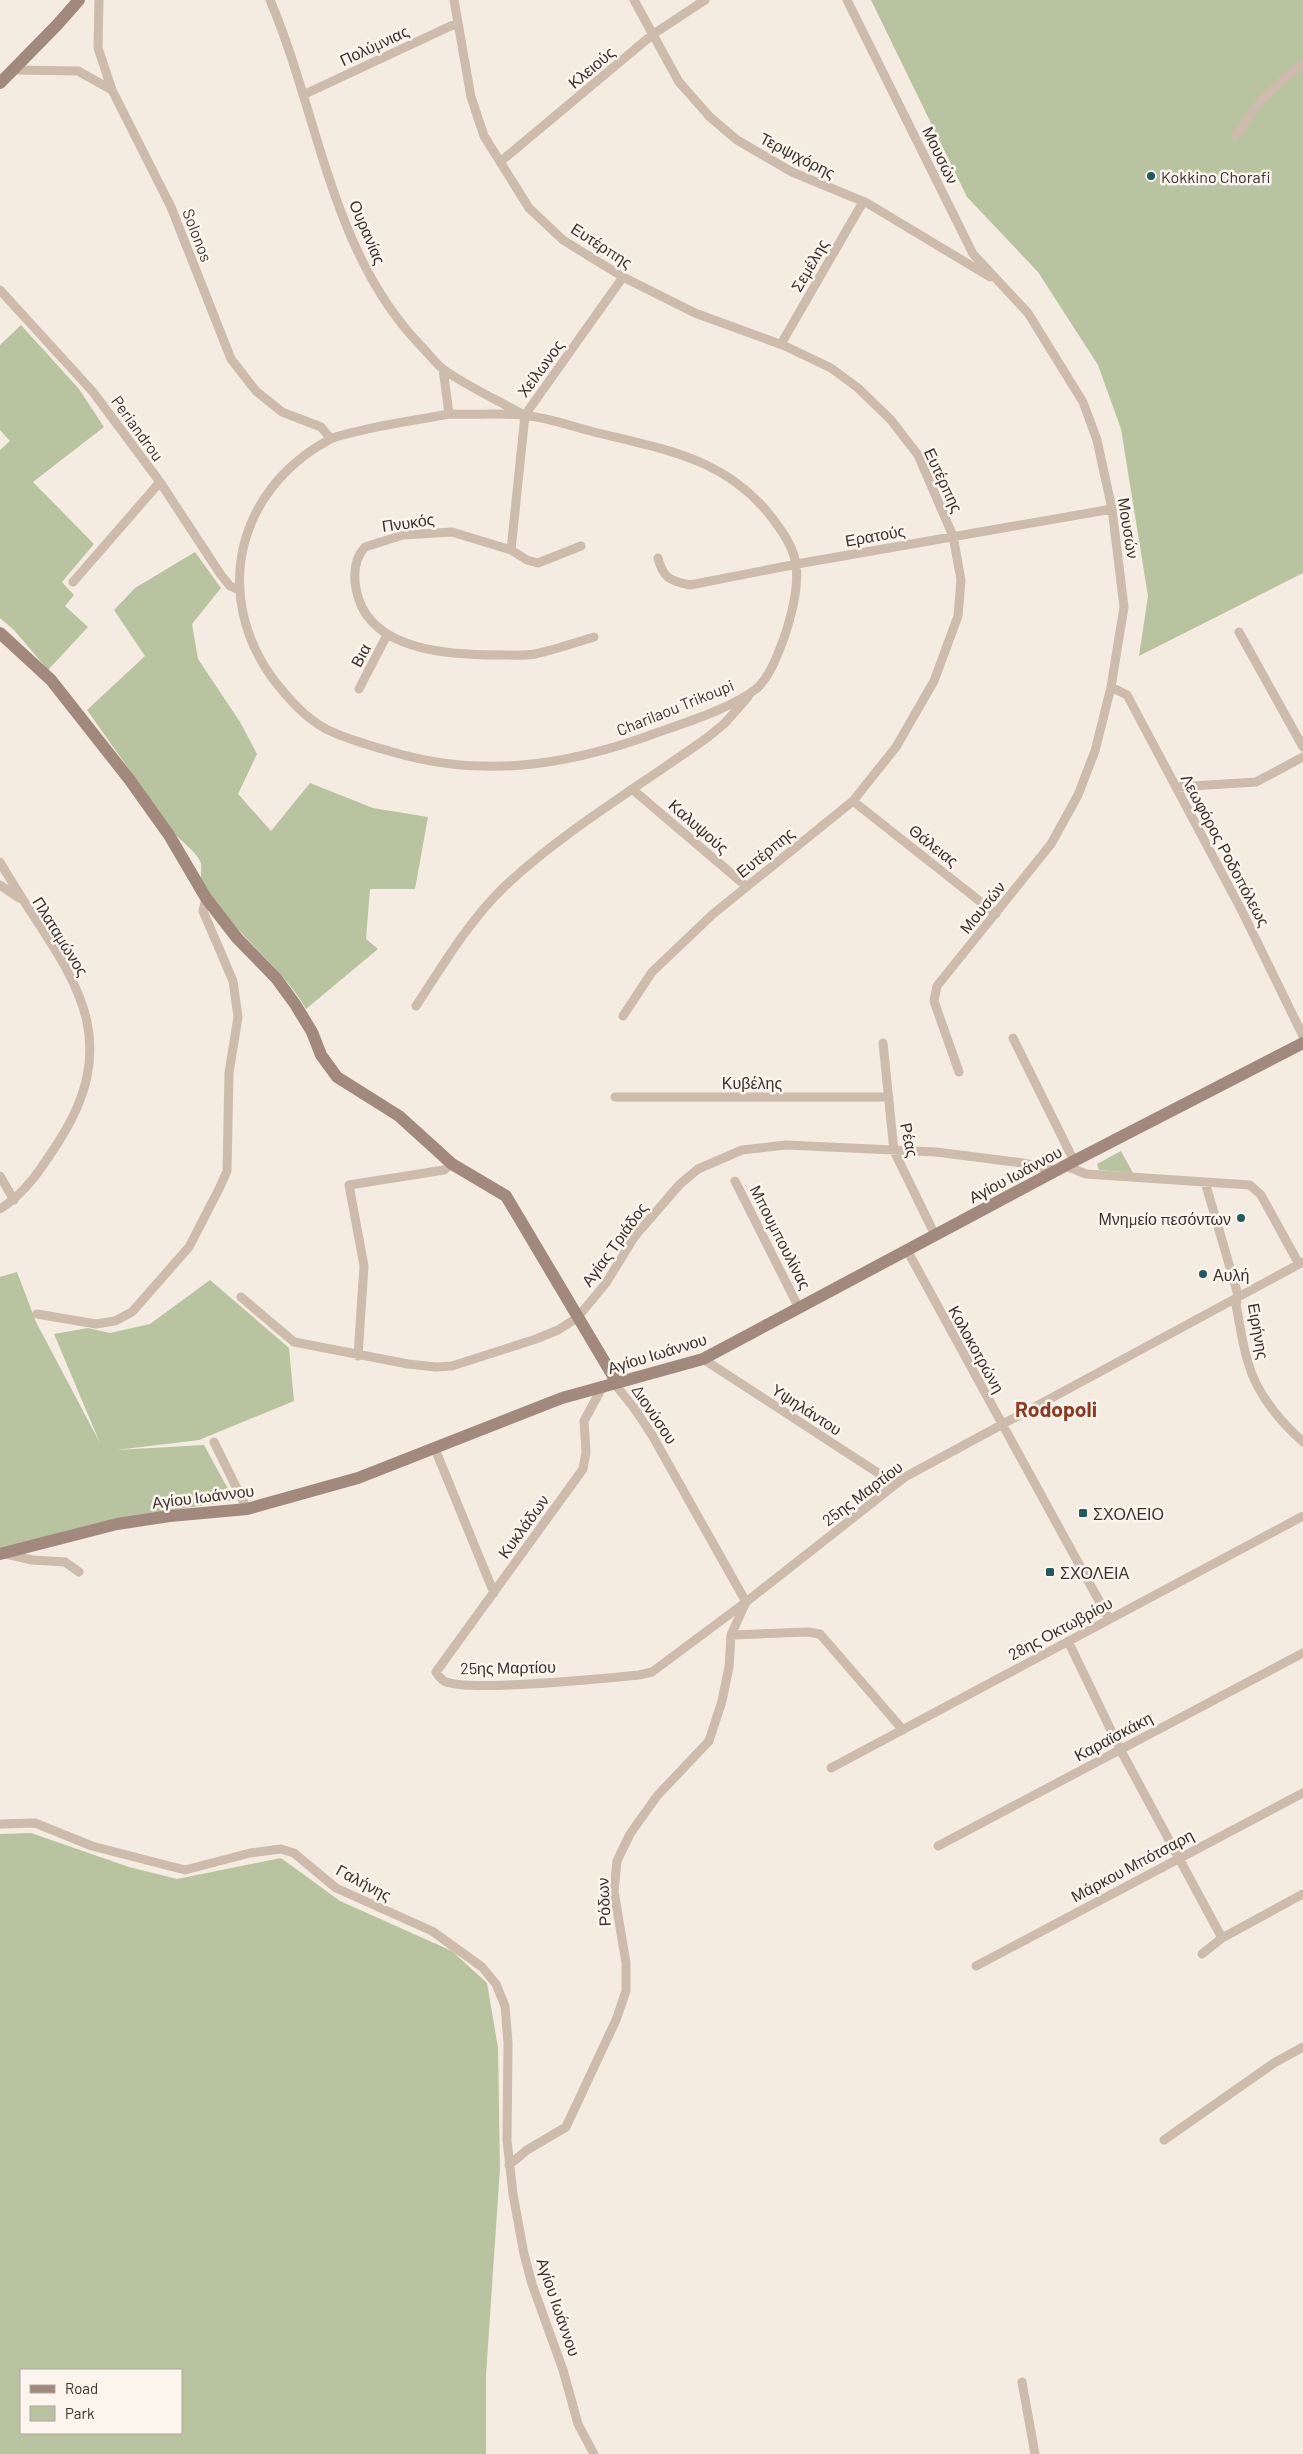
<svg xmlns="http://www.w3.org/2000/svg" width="1303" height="2454" viewBox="0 0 1303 2454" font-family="Barlow,sans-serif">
	<rect width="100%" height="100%" fill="#f4ebe1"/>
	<path fill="#b8c4a0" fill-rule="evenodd" d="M871 0H1303V573L1139 656 1148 596 1121 429 1098 365 1038 272 967 197Z
		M21 325 79 389 104 427 33 482 94 544 62 582 74 595 65 606 88 627 48 670 14 630 0 618V450L10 441 0 430V345Z
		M195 552 221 588 192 624 198 659 240 722 257 754 238 794 271 831 310 783 373 808 428 817 415 889H370L366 939 378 949 306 1009C283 969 243 940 215 902 211 896 203 887 201 879 200 873 203 867 200 861 196 852 181 841 174 833L87 710 145 656 114 610 135 588Z
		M1121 1151 1133 1173 1099 1170 1097 1164Z
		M17 1272 36 1322 100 1443 54 1334 88 1328 110 1333 150 1324 210 1280 289 1348 294 1401 199 1440 116 1450 204 1445 234 1500 120 1519 0 1548V1277Z
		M31 1833 129 1867 177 1879 281 1858 340 1901 452 1951 487 1983 498 2048 500 2168 486 2375V2454H0V1834ZM21 2370H181V2433H21Z"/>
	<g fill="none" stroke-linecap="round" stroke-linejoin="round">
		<path stroke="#cdbbac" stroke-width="9" d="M99 0 98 48 112 90 171 207 231 359 256 391 282 412 321 427 330 438
			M270 0C319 115 331 254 422 347 429 354 435 363 443 369 463 384 499 401 522 414
			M454 0 471 97 484 136 529 208 563 240 623 277 695 313 785 346 831 368 858 388 891 420 918 455 953 536 961 580 958 616 934 681 896 747 853 801 713 914 652 972 623 1016
			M634 0 679 82 710 117 737 140 792 172 867 203 990 277
			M847 0 973 254 1028 313 1083 402 1097 440 1112 509 1124 607 1111 687 1095 751 1078 795 1051 844 937 986 934 1001 959 1072
			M14 70 78 71 112 90
			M303 95 457 23
			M1235 136 1263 98 1303 63
			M500 162 652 35 705 0
			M0 290 93 392 160 482 221 575 230 586 239 590
			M781 344 863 202
			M443 369 449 414
			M449 414C473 415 498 413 522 415 546 417 571 426 594 432 668 450 732 459 778 526 786 537 795 552 796 566 799 588 791 617 784 638 778 654 770 677 756 689 731 709 678 725 648 736 561 767 478 778 389 751 368 745 346 739 326 729 304 717 288 698 273 679 212 595 237 491 327 441 335 436 346 434 355 432 386 424 417 420 449 414Z
			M581 546 538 563 527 560 511 550 452 532 403 535 365 547C352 561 353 579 358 597 374 652 453 655 500 655 511 655 524 656 535 654 554 650 574 643 594 637
			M511 550 525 415 623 277
			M658 558C663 578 670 581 690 585L797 564 1112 509
			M73 582 160 482
			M1239 632 1303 747
			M1111 687 1127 695 1243 913 1303 1036
			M359 689 387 635
			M1176 787 1256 782 1303 757
			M632 789 746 886
			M853 801 996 914
			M0 862C56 961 134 1024 59 1141 43 1166 26 1193 0 1209
			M0 885 19 898
			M416 1006C443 965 469 921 504 887 566 829 640 786 708 737L725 723 748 697
			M1013 1038 1074 1161
			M883 1043 894 1151 935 1235
			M615 1097H889
			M1066 1166 1086 1174 1250 1185 1261 1195 1299 1264
			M0 1176 14 1200
			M735 1181 799 1308
			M1205 1182 1236 1288 1238 1297 1236 1305C1240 1324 1242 1344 1248 1362 1256 1393 1280 1421 1303 1442
			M907 1250 1109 1619
			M241 1297 294 1342 408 1364 436 1367 452 1366 536 1339 558 1330 577 1318 606 1283 635 1236 680 1184 698 1169 742 1150 786 1145 936 1152 1023 1163 1057 1171
			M37 1314 96 1324 115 1321 132 1312 189 1247 219 1189 227 1171 229 1073 238 1017 233 981 203 911 206 898
			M358 1356 364 1266 349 1185 444 1170 452 1164
			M703 1359 895 1484
			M603 1386 584 1421 586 1452 583 1469 436 1672C438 1675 441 1679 444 1681 466 1693 606 1678 639 1675L652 1672 746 1602 905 1477 1303 1262
			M214 1442 247 1509
			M435 1449 494 1593
			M6 1554 32 1560 65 1562 79 1572
			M731 1635 808 1632 820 1634 903 1730
			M1068 1641 1120 1749 1222 1938
			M831 1768 1303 1516
			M0 1824 35 1823 92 1846 185 1870 250 1853 281 1849 294 1853 336 1888 432 1931 482 1967 496 1984 505 2006 508 2043 507 2140 513 2194 524 2254 532 2284 563 2370 578 2424 594 2454
			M938 1846 1303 1653
			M1202 1954 1222 1938 1303 1894
			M976 1966 1303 1793
			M1164 2140 1274 2063 1303 2047
			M509 2165 527 2150 566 2127 616 2020 626 1991V1963L614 1891 617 1861 630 1834 657 1796 709 1741 722 1701 729 1667 731 1635 746 1602 652 1435 634 1408 614 1383
			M1022 2382 1035 2454"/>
		<path stroke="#a18a7d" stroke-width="12" d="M0 83 57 25 79 0
			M0 633 51 680 129 779 169 835 206 898 237 938 276 978 295 1004 312 1032 321 1055 337 1077 399 1116 452 1164 506 1196 613 1376 614 1383
			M0 1554 117 1524 170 1516 247 1509 358 1478 562 1398 703 1359 1074 1161 1303 1043"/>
	</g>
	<g fill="#1f5a5e" stroke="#fbf5ee" stroke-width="2">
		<circle cx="1151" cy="176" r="5"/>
		<circle cx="1241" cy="1218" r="5"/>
		<circle cx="1203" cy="1274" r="5"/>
		<rect x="1078" y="1508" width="10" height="10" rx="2.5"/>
		<rect x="1045" y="1567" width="10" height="10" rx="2.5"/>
	</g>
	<g text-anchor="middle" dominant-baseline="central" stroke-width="5" stroke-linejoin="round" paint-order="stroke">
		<g font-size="16" fill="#3b302b" stroke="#fbf5ee">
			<text transform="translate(374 45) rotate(-25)">Πολύμνιας</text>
			<text transform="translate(591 67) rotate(-40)">Κλειούς</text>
			<text transform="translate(798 155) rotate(27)">Τερψιχόρης</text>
			<text transform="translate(941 155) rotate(64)">Μουσών</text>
			<text transform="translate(368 232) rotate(67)">Ουρανίας</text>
			<text transform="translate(198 235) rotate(69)">Solonos</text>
			<text transform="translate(602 245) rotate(33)">Ευτέρπης</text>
			<text transform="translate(809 265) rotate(-60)">Σεμέλης</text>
			<text transform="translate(540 368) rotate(-54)">Χείλωνος</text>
			<text transform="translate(138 428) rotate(54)">Periandrou</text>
			<text transform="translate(944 480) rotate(65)">Ευτέρπης</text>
			<text transform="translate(408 522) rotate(-8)">Πνυκός</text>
			<text transform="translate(1129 528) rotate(81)">Μουσών</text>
			<text transform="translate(875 535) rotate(-10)">Ερατούς</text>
			<text transform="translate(360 655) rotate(-62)">Βια</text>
			<text transform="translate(675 707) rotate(-22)">Charilaou Trikoupi</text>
			<text transform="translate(699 826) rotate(41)">Καλυψούς</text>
			<text transform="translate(934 845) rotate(38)">Θάλειας</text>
			<text transform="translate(1226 850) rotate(62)">Λεωφόρος Ροδοπόλεως</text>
			<text transform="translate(765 852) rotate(-39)">Ευτέρπης</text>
			<text transform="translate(982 907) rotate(-51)">Μουσών</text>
			<text transform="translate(61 936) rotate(58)">Πλαταμώνος</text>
			<text x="752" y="1082">Κυβέλης</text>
			<text transform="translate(910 1140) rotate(78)">Ρέας</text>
			<text transform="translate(1015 1174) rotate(-28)">Αγίου Ιωάννου</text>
			<text transform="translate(781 1237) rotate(63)">Μπουμπουλίνας</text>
			<text transform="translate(614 1244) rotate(-54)">Αγίας Τριάδος</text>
			<text transform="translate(1259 1331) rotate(80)">Ειρήνης</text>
			<text transform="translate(977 1349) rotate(61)">Κολοκοτρώνη</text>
			<text transform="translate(657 1353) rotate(-17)">Αγίου Ιωάννου</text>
			<text transform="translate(807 1409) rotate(33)">Υψηλάντου</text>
			<text transform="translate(655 1414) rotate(56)">Διονύσου</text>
			<text transform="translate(862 1493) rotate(-37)">25ης Μαρτίου</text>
			<text transform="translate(203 1496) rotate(-7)">Αγίου Ιωάννου</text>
			<text transform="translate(523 1526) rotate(-54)">Κυκλάδων</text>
			<text transform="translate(1060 1628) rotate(-28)">28ης Οκτωβρίου</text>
			<text transform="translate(508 1667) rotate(-1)">25ης Μαρτίου</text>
			<text transform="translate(1113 1736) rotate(-28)">Καραϊσκάκη</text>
			<text transform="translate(1132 1865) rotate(-28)">Μάρκου Μπότσαρη</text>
			<text transform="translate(364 1882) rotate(28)">Γαλήνης</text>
			<text transform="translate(603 1902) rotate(-93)">Ρόδων</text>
			<text transform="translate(559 2307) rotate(71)">Αγίου Ιωάννου</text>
		</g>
		<g font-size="16" fill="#3b302b" stroke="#fbf5ee" text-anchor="start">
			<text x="1161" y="176">Kokkino Chorafi</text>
			<text x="1231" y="1218" text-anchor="end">Μνημείο πεσόντων</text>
			<text x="1213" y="1274">Αυλή</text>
			<text x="1093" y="1513">ΣΧΟΛΕΙΟ</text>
			<text x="1060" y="1572">ΣΧΟΛΕΙΑ</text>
		</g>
		<g font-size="21" font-weight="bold" fill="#8c3b22" stroke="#fbf5ee">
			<text x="1056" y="1408">Rodopoli</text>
		</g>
	</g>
	<rect x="20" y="2369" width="162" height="65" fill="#fbf5ee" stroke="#aea6a0"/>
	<rect x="30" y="2385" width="25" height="8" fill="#a18a7d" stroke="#aea6a0"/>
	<text x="65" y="2394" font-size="15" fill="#3b302b">Road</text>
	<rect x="30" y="2406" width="25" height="15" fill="#b8c4a0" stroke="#aea6a0"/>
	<text x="65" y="2419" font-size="15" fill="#3b302b">Park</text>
</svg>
